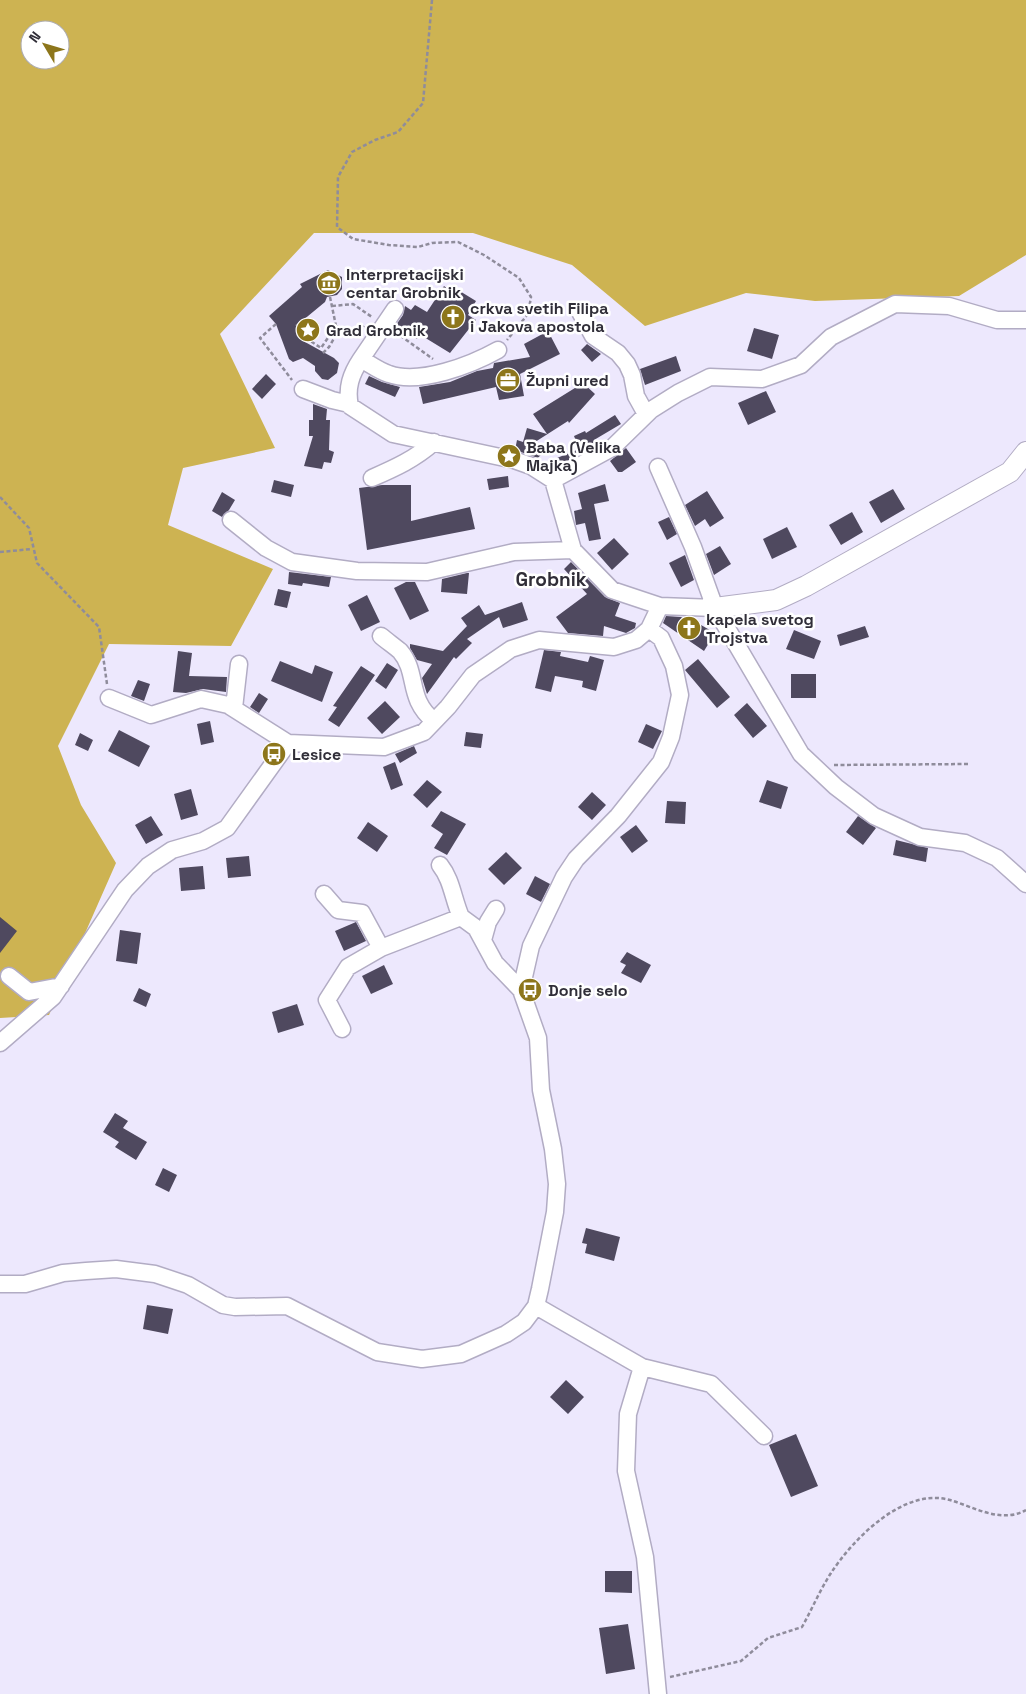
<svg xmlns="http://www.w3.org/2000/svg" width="1026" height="1694" viewBox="0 0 1026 1694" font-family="'Space Grotesk',sans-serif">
	<rect width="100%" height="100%" fill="#ede8fd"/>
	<path fill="#cdb352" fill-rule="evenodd" d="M0 0H1026V255L959 296 815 301 746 293 645 326 572 265 473 233H314L220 334 275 448 183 468 168 525 273 569 231 646 109 644 58 746 81 805 116 863 49 1015 0 1018ZM30 30H60V60H30Z"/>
	<path fill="#4f495f" d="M328 270 342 277V289L337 295 327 297 325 302 302 321 304 323 297 327 305 342 334 358 339 363 337 373 328 380 322 379 315 371V366L303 358 293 362 289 359 276 324 269 316 302 287 300 284Z
		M444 286 454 294 458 290 476 301 468 315 476 320 450 353 419 334 417 339 396 325 403 315 405 306 411 310 415 305 427 312Z
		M754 328 779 335 772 359 747 351Z
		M548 331 560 354 520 374 524 396 499 400 496 387 423 404 419 387 450 382 477 371 493 368 494 363 530 357 524 344Z
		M587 344 601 354 592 362 581 350Z
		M676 356 681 371 645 385 640 369Z
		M266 374 276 384 262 399 252 389Z
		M369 376 382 382 400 387 395 397 365 384Z
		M583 383 595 394 569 423 568 421 532 444 546 449 538 458 515 450 517 440 523 442 527 428 547 434 533 414Z
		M766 391 776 412 748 425 738 403Z
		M313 404 327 409 326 420H330L329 450 334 452 331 463 324 462 322 469 304 466 313 436H309V420H313Z
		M615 415 621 424 594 440 596 445 560 465 557 458 579 449 574 436 585 431 586 433Z
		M626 448 636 462 622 472H618L610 461Z
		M508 476 509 487 489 490 487 479Z
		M274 480 294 485 291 497 271 492Z
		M605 484 609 501 594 504 601 539 589 541 585 523 576 525 574 511 582 509 578 493Z
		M382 485H411V521L470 507 475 529 367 550 359 488Z
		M893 489 905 509 881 523 869 502Z
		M707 491 724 518 710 527 705 519 695 526 685 505Z
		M222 492 235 500 229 510 222 517 212 511Z
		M852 512 863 532 841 545 829 525Z
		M669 517 677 534 667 540 658 522Z
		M787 527 797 547 772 559 763 539Z
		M614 538 629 554 612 570 597 553Z
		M720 546 731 564 714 575 706 554Z
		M685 555 694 580 681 587 669 563Z
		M571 562 605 597 620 603 615 616 636 623 635 628 626 633 604 626 603 636 568 633 556 617 587 594 564 569Z
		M289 572 331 577 329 587 303 583 302 586 288 584Z
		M467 573H469L467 594 441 592 442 579Z
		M406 582H415L429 611 410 620 394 588Z
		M278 589 291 592 287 608 274 605Z
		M367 595 380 622 361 631 348 605Z
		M522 602 528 620 503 628 499 617 467 639 472 643 456 659 454 657 427 694 422 678 432 664 417 660 410 648V644L443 651 467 626 461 618 479 605 485 615Z
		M666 616 681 617 693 623 694 621 715 633 704 651 663 623Z
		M865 626 869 637 840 646 837 635Z
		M794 630 821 641 814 659 786 649Z
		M544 650 561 652 560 656 588 662 590 656 604 660 596 691 582 687 583 681 555 676 551 692 535 688Z
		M178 651 192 653 189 676 227 677 226 692 203 689 186 693 173 692Z
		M698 659 730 697 717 708 685 670Z
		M280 661 312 674 315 665 333 672 322 702 271 681Z
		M387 663 398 670 386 689 375 681Z
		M361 666 375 675 339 727 328 720 337 707 333 706Z
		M791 674H816V698H791Z
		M138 680 150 684 144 701 131 696Z
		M259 693 268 699 259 713 250 707Z
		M385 701 400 717 382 734 367 718Z
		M747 703 767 726 753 738 734 715Z
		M210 721 214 742 201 745 197 724Z
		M646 724 662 731 653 749 638 742Z
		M119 730 150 746 139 767 108 751Z
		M466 732 483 734 481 748 464 746Z
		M80 733 93 740 88 751 75 745Z
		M414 746 417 753 400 763 395 754Z
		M395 762 403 785 391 790 383 767Z
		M427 780 442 792 427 808 413 795Z
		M767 780 788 787 781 809 759 802Z
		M191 789 198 815 181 820 174 794Z
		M592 792 606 805 592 820 578 807Z
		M667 801 686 802 685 824 665 823Z
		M441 811 466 824 447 855 434 848 443 834 431 826Z
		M151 816 163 835 146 844 135 825Z
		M858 816 876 828 863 845 846 832Z
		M368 822 388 836 377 852 357 838Z
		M636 825 648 841 632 853 620 837Z
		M896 840 928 848 926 862 893 855Z
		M506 852 522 868 504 885 488 869Z
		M249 856 251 876 228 878 226 858Z
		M203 866 205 889 181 891 179 868Z
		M535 876 550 884 541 902 526 894Z
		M0 917 17 931 0 953Z
		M356 922 366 941 344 951 335 931Z
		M120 930 141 933 137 964 116 961Z
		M627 952 651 965 641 983 621 973 626 965 620 962Z
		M384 965 393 984 371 994 362 976Z
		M139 988 151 994 146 1007 133 1001Z
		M297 1004 304 1025 278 1033 272 1012Z
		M115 1113 128 1121 123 1128 147 1142 136 1160 115 1147 119 1142 103 1132Z
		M163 1168 177 1175 169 1192 155 1185Z
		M586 1228 620 1237 614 1261 585 1253 587 1244 582 1243Z
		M147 1305 173 1309 168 1334 143 1329Z
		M566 1380 584 1397 568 1414 550 1397Z
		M796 1434 818 1486 791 1497 769 1445Z
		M605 1571H632V1593L605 1592Z
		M628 1624 635 1669 606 1674 599 1628Z"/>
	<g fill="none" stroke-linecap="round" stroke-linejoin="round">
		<g stroke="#b2acc4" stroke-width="19">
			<path id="minor" d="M580 312 593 336 618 353 627 364 632 375 636 396 646 414
				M498 350C471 365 420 385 389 374 379 371 370 364 361 359 351 374 346 388 350 406L393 434 514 460 531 466 553 480 573 550
				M361 359 395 309
				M303 389 332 400 349 404
				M658 467 693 547 715 608 801 754 836 787 874 816 920 837 965 843 997 858 1026 884
				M372 478C395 468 415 459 434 442
				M553 480 612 448 651 410 678 393 710 377 762 379 801 365 831 337 895 304 949 306 997 320H1026
				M231 520 266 548 292 562 357 571 427 572 514 552 573 550 612 590 660 606
				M381 636C387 641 394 646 400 651 419 673 406 698 434 721
				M109 698 151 715 201 699 228 705 288 743
				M234 708 239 664
				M440 865C452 880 453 899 461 917
				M324 894 338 910 362 913 381 948 461 917 476 928 495 963 521 990
				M483 940 488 922 496 909
				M9 976 29 992 61 986
				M342 1029 327 1000 348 967 381 948
				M0 1043 53 997 125 890 148 866 172 850 203 841 227 828 288 743 384 747 424 732 448 707 473 675 511 649 539 640 614 647 636 640 649 629 660 606 715 608
				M0 1284H25L63 1273 86 1271 116 1269 155 1274 188 1285 223 1305 235 1307 287 1306 377 1352 422 1359 461 1354 506 1334 524 1322 536 1306 540 1289 555 1212 557 1184 553 1149 541 1090 538 1038 521 990 531 946 564 877 576 859 618 816 661 762 671 737 680 695 674 666 661 638 649 629
				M536 1306 642 1367 628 1414 626 1471 645 1557 658 1694
				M642 1367 711 1384 764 1436"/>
		</g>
		<g stroke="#b2acc4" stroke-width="22">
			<path id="major" d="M715 608 776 600 806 586 1010 472 1026 452"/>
		</g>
		<path stroke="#8f8c9b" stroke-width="2.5" stroke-dasharray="4 2.5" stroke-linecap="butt" d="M432 0 423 103 398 132 375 140 352 152 338 177 337 227 353 239 389 245 418 247 432 243 458 242 484 255 519 278 531 297 528 314 507 340
			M330 297 336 326
			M332 306 353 304 372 317
			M276 324 260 338 292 380
			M296 326 306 320 308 324 303 327 309 340 321 348 336 326 356 335 364 326
			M395 332 433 359
			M323 353 329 347 340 328
			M0 497 29 528 37 563 99 627 107 684
			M0 552 32 549
			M834 765 970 764
			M670 1677 741 1661 768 1638 802 1627C812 1609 820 1590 831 1573 854 1538 904 1487 950 1500 974 1507 1001 1524 1026 1510"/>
		<use href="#minor" stroke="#fff" stroke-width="16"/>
		<use href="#major" stroke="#fff" stroke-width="20"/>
	</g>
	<defs>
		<g id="museum-disc" transform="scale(1.25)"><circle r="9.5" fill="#8d761b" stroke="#fff"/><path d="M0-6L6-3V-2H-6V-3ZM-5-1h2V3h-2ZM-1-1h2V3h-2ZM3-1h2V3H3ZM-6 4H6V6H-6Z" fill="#fff"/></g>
		<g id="church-disc" transform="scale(1.25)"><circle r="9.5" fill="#8d761b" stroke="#fff"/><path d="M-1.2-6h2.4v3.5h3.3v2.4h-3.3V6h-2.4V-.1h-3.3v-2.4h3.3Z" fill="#fff"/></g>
		<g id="sight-disc" transform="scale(1.25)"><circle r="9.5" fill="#8d761b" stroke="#fff"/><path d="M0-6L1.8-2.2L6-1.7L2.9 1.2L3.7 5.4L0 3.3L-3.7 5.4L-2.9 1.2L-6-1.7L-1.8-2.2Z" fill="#fff"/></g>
		<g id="office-disc" transform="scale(1.25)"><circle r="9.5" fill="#8d761b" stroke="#fff"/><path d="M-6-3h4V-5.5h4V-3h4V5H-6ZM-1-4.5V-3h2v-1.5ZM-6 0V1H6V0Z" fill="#fff"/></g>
		<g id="bus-disc" transform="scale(1.25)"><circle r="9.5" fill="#8d761b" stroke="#fff"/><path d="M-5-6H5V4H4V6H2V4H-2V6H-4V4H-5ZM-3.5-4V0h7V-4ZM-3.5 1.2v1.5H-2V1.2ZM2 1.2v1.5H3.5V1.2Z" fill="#fff"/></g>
	</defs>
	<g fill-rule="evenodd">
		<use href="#museum-disc" x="329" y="283"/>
		<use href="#church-disc" x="453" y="317"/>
		<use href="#sight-disc" x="308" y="330"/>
		<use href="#office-disc" x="508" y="380"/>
		<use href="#sight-disc" x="509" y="456"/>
		<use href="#church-disc" x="689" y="628"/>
		<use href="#bus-disc" x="274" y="754"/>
		<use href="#bus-disc" x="530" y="990"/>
	</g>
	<g text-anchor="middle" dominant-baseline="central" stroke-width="5" stroke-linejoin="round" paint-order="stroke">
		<g font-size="16" font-weight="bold" fill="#302e38" stroke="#fff" text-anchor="start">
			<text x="346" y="274">Interpretacijski<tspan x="346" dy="18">centar Grobnik</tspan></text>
			<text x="470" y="308">crkva svetih Filipa<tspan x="470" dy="18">i Jakova apostola</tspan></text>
			<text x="326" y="330">Grad Grobnik</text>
			<text x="526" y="380">Župni ured</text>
			<text x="526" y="447">Baba (Velika<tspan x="526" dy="18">Majka)</tspan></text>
			<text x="706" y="619">kapela svetog<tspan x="706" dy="18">Trojstva</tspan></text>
			<text x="292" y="754">Lesice</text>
			<text x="548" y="990">Donje selo</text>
		</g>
		<g font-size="19" font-weight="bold" fill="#302e38" stroke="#fff">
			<text x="551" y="579">Grobnik</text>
		</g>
	</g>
	<g transform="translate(45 45) rotate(308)"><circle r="24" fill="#ffffff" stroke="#acabaf"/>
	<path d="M0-4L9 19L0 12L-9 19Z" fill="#8d761b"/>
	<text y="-8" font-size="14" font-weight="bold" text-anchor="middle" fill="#302e38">N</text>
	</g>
</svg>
